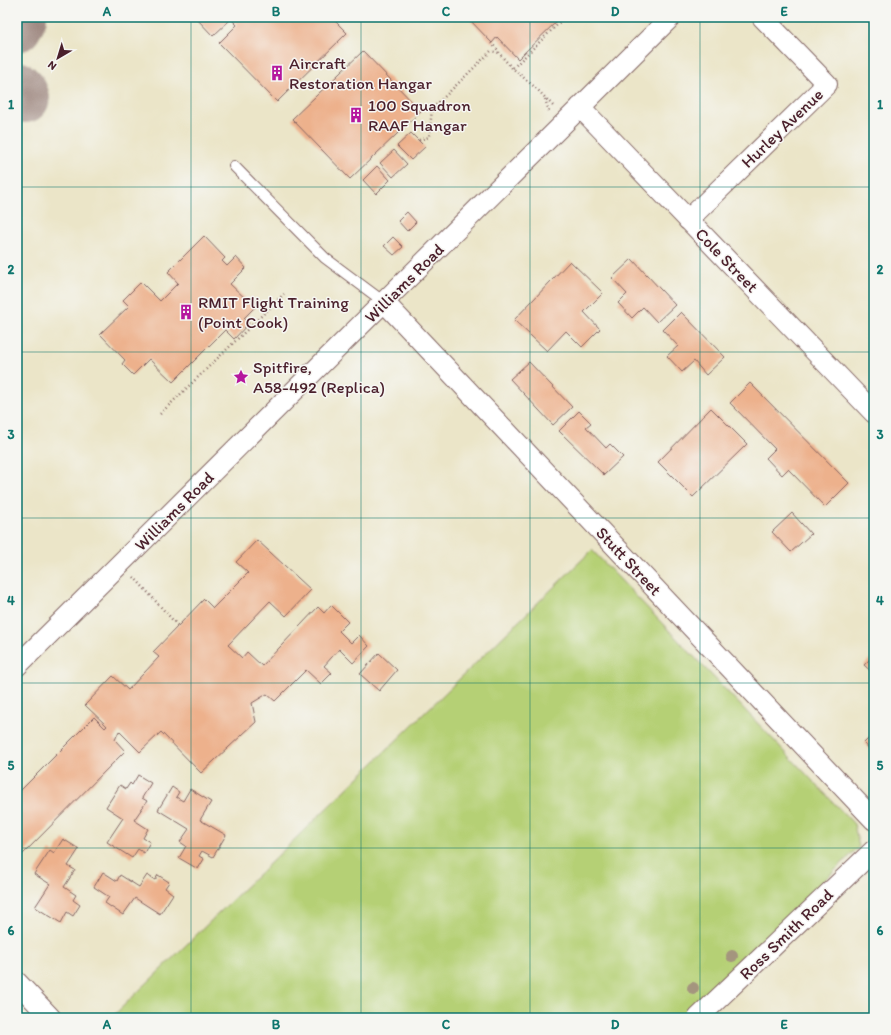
<svg xmlns="http://www.w3.org/2000/svg" width="891" height="1035" viewBox="0 0 891 1035" font-family="Itim,sans-serif">
	<rect width="100%" height="100%" fill="#f6f6f2"/>
	<filter id="ink" filterUnits="userSpaceOnUse"><feTurbulence type="fractalNoise" baseFrequency=".025" numOctaves="2"/><feDisplacementMap in="SourceGraphic" scale="8" xChannelSelector="R" yChannelSelector="G"/><feConvolveMatrix kernelMatrix="1 2 1 2 8 2 1 2 1" color-interpolation-filters="sRGB"/></filter>
	<filter id="wash" filterUnits="userSpaceOnUse"><feTurbulence type="fractalNoise" baseFrequency=".012" numOctaves="4" result="noise"/><feDisplacementMap in="SourceGraphic" scale="16" xChannelSelector="R" yChannelSelector="G"/><feGaussianBlur stdDeviation="0.9" result="paint"/><feColorMatrix in="noise" values="0 0 0 0 0 0 0 0 0 0 0 0 0 0 0 0 0 1.4 0 .05"/><feComposite in="paint" operator="in"/></filter>
	<g filter="url(#wash)">
		<rect width="100%" height="100%" fill="#ebe5c8"/>
		<path fill="#b5d075" stroke="#807850" d="M592 550 854 824 859 847 681 1018H111Z"/>
		<g fill="none" stroke-linecap="round" stroke-linejoin="round">
			<path stroke="#9a827a" stroke-width="50" d="M17 27 22 17
				M17 86 22 91 25 98"/>
		</g>
		<g id="blocks">
			<path fill="#edb18c" d="M199 17H331L347 33 277 102 219 43 237 25 231 19 213 36 197 19Z
				M467 17H561L518 59 497 37 492 43Z
				M363 51 421 111 350 179 292 119Z
				M411 133 425 147 411 160 397 146Z
				M394 150 407 164 393 177 380 163Z
				M377 166 390 180 376 194 363 180Z
				M407 212 416 222 407 231 398 221Z
				M204 236 225 258 222 261 227 266 236 257 246 268 230 284 248 301 252 297 258 304 244 318 249 323 234 339 225 330 173 382 149 359 133 375 122 364 125 360 100 334 129 306 123 300 141 282 160 301 178 283 168 272Z
				M393 237 403 247 394 255 384 246Z
				M632 259 675 305 657 322 643 307 632 318 618 303 627 294 612 278Z
				M570 261 603 293 584 312 600 329 582 347 566 331 547 351 514 320Z
				M681 312 725 357 706 375 694 361 682 372 667 356 678 346 663 330Z
				M529 362 572 407 553 425 510 379Z
				M750 383 849 483 825 507 788 469 782 475 766 458 775 449 730 403Z
				M711 408 747 444 693 497 658 462Z
				M579 411 591 423 586 427 606 448 610 444 623 457 604 475 559 431Z
				M792 513 811 534 791 552 772 532Z
				M257 540 311 590 286 616 270 601 228 645 242 658 247 652 262 666 318 607 324 613 331 605 348 622 339 631 351 643 359 635 369 646 353 663 339 649 324 666 332 673 321 684 306 670 275 701 267 694 252 703 256 722 201 773 161 732 140 752 119 731 115 740 125 751 17 860V794L94 717 105 728 107 726 85 705 113 676 128 690 159 657 153 652 204 599 213 608 248 573 236 562Z
				M379 653 397 670 379 691 360 674Z
				M874 655V674L864 665Z
				M874 733V754L864 743Z
				M138 775 151 783 142 798 147 801 134 820 148 829 143 838 150 842 144 853 138 849 132 858 107 842 123 818 106 807 120 785 126 789 130 783 132 785Z
				M172 787 179 792 176 797 183 801 190 789 211 802 200 820 226 835 213 857 202 851 199 856 204 859 198 869 179 858 186 846 180 842 189 829 158 810Z
				M63 839 79 849 68 866 75 870 64 887 76 895 73 900 80 905 73 916 67 912 61 923 35 907 50 884 34 874 50 850 54 853Z
				M103 872 117 881 120 875 139 887 147 875 155 880 158 875 169 882 165 888 173 894 160 914 135 898 123 915 105 903 109 897 94 887Z"/>
		</g>
	</g>
	<g filter="url(#ink)">
		<use href="#blocks" fill-opacity="0" stroke="#826462" stroke-width="1"/>
		<g fill="none" stroke-linecap="round" stroke-linejoin="round">
			<g stroke="#826462" stroke-width="12">
				<path id="service" d="M234 166 325 258 384 302"/>
			</g>
			<g stroke="#826462" stroke-width="22">
				<path id="minor" d="M580 107 874 413
					M688 220 827 84 762 17
					M384 302 874 820
					M17 666 671 17
					M17 982 51 1018
					M698 1018 874 850"/>
			</g>
			<path stroke="#826462" stroke-width="2.5" stroke-dasharray="1 3" stroke-linecap="butt" d="M491 43 499 51V53L511 67 537 89 554 107
				M513 68 565 17
				M545 99 549 111
				M419 140 429 137 432 109 491 51 499 53
				M160 414 284 294
				M134 577 178 626"/>
			<use href="#service" stroke="#fff" stroke-width="10"/>
			<use href="#minor" stroke="#fff" stroke-width="20"/>
		</g>
		<g fill="#a4957e">
			<circle cx="732" cy="956" r="6"/>
			<circle cx="693" cy="988" r="6"/>
		</g>
	</g>
	<path fill="none" stroke="#0f766e" stroke-width="1" stroke-opacity="0.55" d="M191 17V1018M361 17V1018M530 17V1018M700 17V1018M17 187H874M17 352H874M17 518H874M17 683H874M17 848H874"/>
	<defs>
		<g id="building-bare" transform="scale(1.2)"><path d="M-4-6H4V6H1V3H-1V6H-4ZM-2.5-4.3h1.7v1.8h-1.7ZM.8-4.3h1.7v1.8H.8ZM-2.5-1h1.7V.8h-1.7ZM.8-1h1.7V.8H.8Z" fill="#b5179e" stroke="#f6f6f2" stroke-width="2.5" paint-order="stroke"/></g>
		<g id="sight-bare" transform="scale(1.2)"><path d="M0-6L1.8-2.2L6-1.7L2.9 1.2L3.7 5.4L0 3.3L-3.7 5.4L-2.9 1.2L-6-1.7L-1.8-2.2Z" fill="#b5179e" stroke="#f6f6f2" stroke-width="2.5" paint-order="stroke"/></g>
	</defs>
	<g fill-rule="evenodd">
		<use href="#building-bare" x="277" y="73"/>
		<use href="#building-bare" x="356" y="115"/>
		<use href="#building-bare" x="186" y="312"/>
		<use href="#sight-bare" x="241" y="377"/>
	</g>
	<g text-anchor="middle" dominant-baseline="central" stroke-width="3" stroke-linejoin="round" paint-order="stroke">
		<g font-size="17" fill="#4a1f2b" stroke="#f6f6f2" text-anchor="start">
			<text x="289" y="63">Aircraft<tspan x="289" dy="20">Restoration Hangar</tspan></text>
			<text x="368" y="105">100 Squadron<tspan x="368" dy="20">RAAF Hangar</tspan></text>
			<text x="198" y="302">RMIT Flight Training<tspan x="198" dy="20">(Point Cook)</tspan></text>
			<text x="253" y="367">Spitfire,<tspan x="253" dy="20">A58-492 (Replica)</tspan></text>
		</g>
		<g font-size="17" fill="#4a1f2b" stroke="#f6f6f2">
			<text transform="translate(782 128) rotate(-44)">Hurley Avenue</text>
			<text transform="translate(727 260) rotate(46)">Cole Street</text>
			<text transform="translate(404 283) rotate(-45)">Williams Road</text>
			<text transform="translate(174 511) rotate(-45)">Williams Road</text>
			<text transform="translate(629 561) rotate(47)">Stutt Street</text>
			<text transform="translate(786 934) rotate(-44)">Ross Smith Road</text>
		</g>
	</g>
	<rect width="891" height="1035" fill="none" stroke="#f6f6f2" stroke-width="44"/>
	<g transform="translate(58 58) rotate(218)" stroke="#f6f6f2" stroke-width="3" paint-order="stroke">
	<path d="M0-3L7 15L0 10L-7 15Z" fill="#4a1f2b"/>
	<text y="-6" font-size="11" font-weight="bold" text-anchor="middle" fill="#4a1f2b">N</text>
	</g>
	<rect x="22" y="22" width="847" height="991" fill="none" stroke="#0f766e" stroke-width="1.5"/>
	<g font-size="13" text-anchor="middle" font-weight="bold" fill="#0f766e">
		<text x="107" y="16">A</text>
		<text x="276" y="16">B</text>
		<text x="446" y="16">C</text>
		<text x="615" y="16">D</text>
		<text x="784" y="16">E</text>
		<text x="11" y="109">1</text>
		<text x="880" y="109">1</text>
		<text x="11" y="274">2</text>
		<text x="880" y="274">2</text>
		<text x="11" y="439">3</text>
		<text x="880" y="439">3</text>
		<text x="11" y="605">4</text>
		<text x="880" y="605">4</text>
		<text x="11" y="770">5</text>
		<text x="880" y="770">5</text>
		<text x="11" y="935">6</text>
		<text x="880" y="935">6</text>
		<text x="107" y="1029">A</text>
		<text x="276" y="1029">B</text>
		<text x="446" y="1029">C</text>
		<text x="615" y="1029">D</text>
		<text x="784" y="1029">E</text>
	</g>
</svg>
